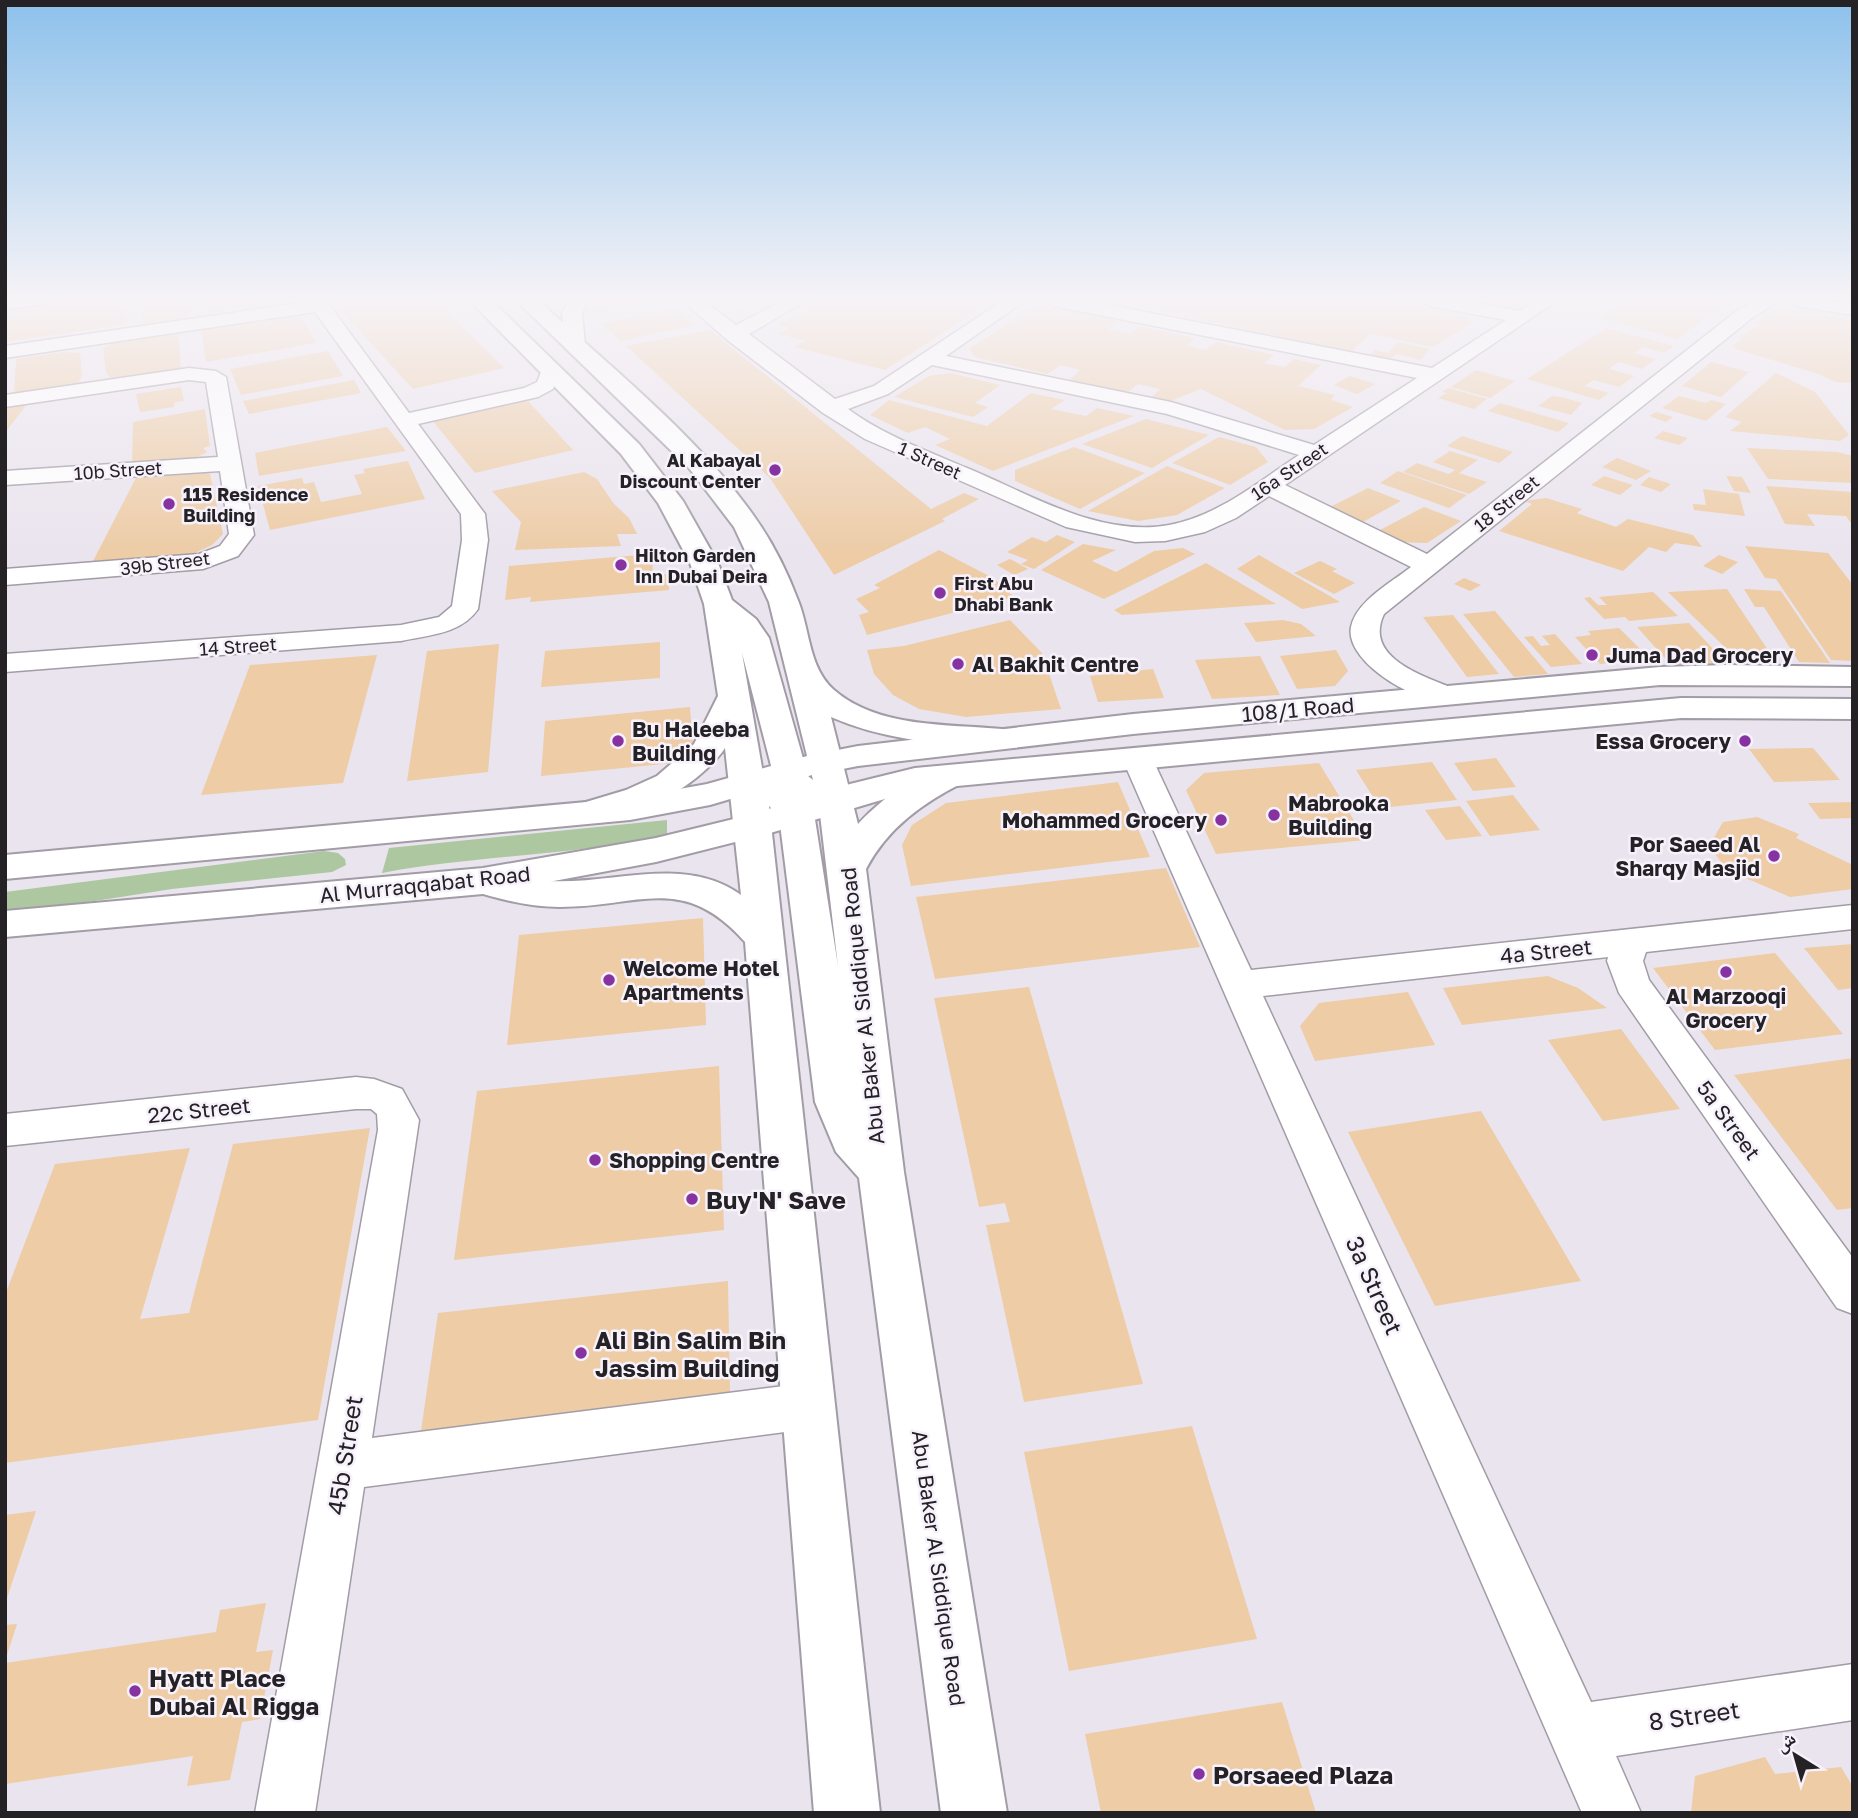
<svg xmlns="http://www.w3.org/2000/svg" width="1858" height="1818" viewBox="0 0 1858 1818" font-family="'Golos Text','Noto Naskh Arabic',sans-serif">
	<rect width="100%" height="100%" fill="#eae4ee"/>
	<path fill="#adc7a0" d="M667 820V835C574 856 476 855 382 873L389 848Z
		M324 851 338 853 345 859 346 865 332 872 172 889 5 915V892Z"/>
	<path fill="#edcca6" d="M63 300H123L125 325 5 342V308Z
		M140 300H188L192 318 143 325Z
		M205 300H277L208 313Z
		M331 300H436L504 368 413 389Z
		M589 300H658V301L583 316 574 311 575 306Z
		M752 300H771L745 312 733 309Z
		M823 300H995L885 370 794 347 805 341 778 334 790 328 778 325Z
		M1107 300H1384L1467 316 1473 323 1433 347 1370 334 1351 352Z
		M1471 300H1521L1508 308Z
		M1627 300H1731L1677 339 1601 318Z
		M1054 307 1119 321 1107 329 1130 333 1139 326 1195 338 1187 346 1206 350 1216 342 1274 355 1264 363 1285 367 1294 359 1321 365 1298 386 1335 395 1331 400 1353 407 1314 429 1285 430 1201 389 1168 402 1151 398 1160 389 1138 384 1128 392 1070 380 1080 370 1061 365 1047 374 975 357 969 349 1029 309Z
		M673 308 695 325 621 341 601 324Z
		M1781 309 1853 318V383L1836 382 1816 373 1735 349 1733 346 1742 339 1738 336 1761 325 1756 324 1764 316 1770 317Z
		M300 315 316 343 206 362 201 330Z
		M1606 328 1674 346 1664 353 1643 347 1634 353 1656 359 1642 369 1618 362 1609 369 1634 376 1619 387 1594 380 1584 386 1609 393 1599 400 1527 379Z
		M710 330 931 509 964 493 979 499 942 519 945 521 834 575 770 478 626 346Z
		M178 333 181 370 125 378H110L106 372 103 348 111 344Z
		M1398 342 1430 349 1421 360 1396 354 1389 361 1368 357 1375 350 1388 353Z
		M328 351 343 376 241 395 230 369Z
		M63 352 80 353 82 376 78 383 14 396 16 359Z
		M1711 362 1749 372 1721 397 1682 386Z
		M1476 370 1515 381 1490 398 1451 387Z
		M950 373 1000 385 975 403 988 407 973 417 894 397 929 376Z
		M1776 373 1815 392 1849 435 1840 441 1730 431 1742 422 1725 417Z
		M1350 376 1375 384 1357 394 1334 385Z
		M354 380 361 393 249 414 243 401Z
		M181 387 184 401 175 402 174 407 140 412 136 394Z
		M1448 388 1487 399 1474 409 1438 398 1447 393 1442 392Z
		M1031 393 1065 400 1051 409 1086 416 1097 408 1134 416 993 471 935 445 950 439 925 427 908 433 870 415 889 400 987 426Z
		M1552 396 1562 397 1582 403 1571 415 1538 406Z
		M1679 396 1706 403 1711 400 1726 404 1706 421 1662 408Z
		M526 399 573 450 475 473 432 420Z
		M1500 403 1569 423 1558 432 1488 411Z
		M27 404 5 433V407Z
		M205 409 210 446 203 448 207 452 192 460 132 466 133 422Z
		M1656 412 1673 417 1666 422 1649 416Z
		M1146 419 1209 435 1152 468 1082 444Z
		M387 427 406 451 259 476 255 453Z
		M1663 431 1688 438 1679 445 1654 438Z
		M1462 436 1513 452 1499 463 1447 446Z
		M1219 437 1256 447 1268 462 1230 485 1172 463Z
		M1074 447 1145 473 1080 509 1015 481V470Z
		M1747 448 1837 452 1853 456V483L1768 479Z
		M1450 451 1478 460 1459 473 1487 482 1469 494 1403 472 1417 463 1449 474 1455 470 1433 462Z
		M1617 458 1638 466 1651 471 1636 480 1602 467Z
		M408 461 425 499 270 530 258 486 302 478 304 484 314 482 321 502 362 494 354 475 365 473 363 469Z
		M1167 466 1225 488 1177 515 1138 521 1088 511Z
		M201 470 210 474 223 534 212 545 195 553 91 565 138 474Z
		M1398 471 1467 495 1449 508 1380 483Z
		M584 472 597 479 614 504 629 518 637 534H617L621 546 515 550 521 522 492 491Z
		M1604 476 1633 485 1620 495 1591 485Z
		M1726 476 1742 477 1751 493 1734 491Z
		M1649 477 1671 484 1661 492 1640 485Z
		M1766 486 1853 492V526L1846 516 1807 514 1815 526 1785 524Z
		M1368 488 1401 501 1361 523 1328 508Z
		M1703 489 1739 494 1745 516 1694 510 1693 504 1706 505Z
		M1546 498 1582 509 1577 513 1616 527 1628 519 1693 535 1702 547 1675 543 1666 552 1649 547 1623 571 1499 531 1532 504 1524 501Z
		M1424 507 1461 521 1427 543 1400 542 1378 531Z
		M1057 535 1075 542 1034 569 1021 564 1028 560 1007 552 1032 537 1046 542Z
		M1083 544 1116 550 1092 561 1116 572 1154 551 1183 548 1195 554 1104 599 1041 570Z
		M1745 546 1828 553 1853 585V661L1831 660 1776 579 1765 578Z
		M939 550 993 578 1014 597 867 635 859 615 869 612 856 599 880 588 874 585Z
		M652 554 653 575 668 574 669 590 530 602 531 597 505 600 509 566Z
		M1259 555 1340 602 1302 609 1237 569Z
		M1719 555 1738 562 1722 574 1703 566Z
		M1010 559 1021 565 1028 569 1014 575 997 565Z
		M1320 561 1337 569 1332 571 1355 583 1334 594 1294 573Z
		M1206 563 1276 604 1122 615 1114 610Z
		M1464 578 1481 585 1470 591 1454 584Z
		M1727 589 1774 659H1737L1668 592Z
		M1744 589 1781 591 1830 663 1799 662 1764 607H1755Z
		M1653 592 1678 616 1629 621 1625 617 1604 619 1584 598 1590 597 1598 605H1607L1599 597Z
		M1495 611 1548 674 1514 677 1463 614Z
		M1453 615 1464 629 1499 674 1467 677 1423 617Z
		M1010 620 1042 653 1061 709 966 717 919 709 893 695 874 674 867 650 904 646Z
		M1283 620 1301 624 1316 636 1256 642 1244 623Z
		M1689 623 1726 663 1672 666 1637 627Z
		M1619 628 1650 659 1600 664 1575 637 1591 635 1588 631Z
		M1555 634 1582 664 1551 667 1524 637 1533 636 1541 646 1550 645 1542 636Z
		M660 642V678L541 687 545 651Z
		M499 644 488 772 407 781 427 651Z
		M1336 650 1348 671 1335 686 1297 689 1280 656Z
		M377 655 343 783 201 795 250 665Z
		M1260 656 1280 695 1212 699 1195 660Z
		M1153 669 1164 698 1098 702 1090 676Z
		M690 707 694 761 541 776 545 721Z
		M1813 748 1840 780 1774 782 1749 749Z
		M1496 758 1516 787 1473 791 1454 763Z
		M1432 762 1457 800 1380 808 1356 770Z
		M1319 763 1366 840 1216 854 1186 790 1204 773Z
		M1118 782 1150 857 911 886 902 845 912 825 946 803Z
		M1513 795 1540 830 1490 836 1466 801Z
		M1853 802V818L1820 819 1808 803Z
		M1460 806 1482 836 1446 840 1425 810Z
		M1757 817 1799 834 1796 838 1853 865V889L1790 897 1727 870 1709 846 1723 822Z
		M1166 868 1200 947 935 979 916 897Z
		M703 918 706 1025 507 1045 519 935Z
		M1853 944V988L1838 990 1804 948Z
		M1775 953 1843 1034 1715 1050 1653 968Z
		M1548 976 1578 988 1607 1008 1462 1025 1443 988Z
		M1029 987 1143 1384 1024 1402 986 1225 1010 1222 1005 1203 979 1207 934 998Z
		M1408 992 1435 1045 1315 1061 1300 1026 1319 1003Z
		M1621 1029 1680 1109 1603 1121 1548 1040Z
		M1853 1058V1208L1837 1210 1734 1075Z
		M719 1066 724 1230 454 1260 477 1091Z
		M1481 1111 1581 1281 1435 1306 1348 1132Z
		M370 1128 318 1420 5 1463V1295L55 1164 190 1148 140 1319 189 1313 233 1144Z
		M728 1281 730 1394 421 1431 438 1313Z
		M1192 1426 1257 1639 1069 1671 1024 1452Z
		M36 1511 6 1601H5V1515Z
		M266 1603 256 1652 273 1650 260 1719 242 1722 230 1780 187 1786 193 1756 5 1784V1663L216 1632 220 1610Z
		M17 1624 6 1658H5V1625Z
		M1282 1702 1316 1813H1101L1085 1734Z
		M1765 1757 1775 1774 1841 1767 1853 1787V1813H1691L1695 1776Z"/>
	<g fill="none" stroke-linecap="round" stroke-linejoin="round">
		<g stroke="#a29ca6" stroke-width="4">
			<path id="pedestrian" d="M52 300 45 304 5 309V301Z"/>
		</g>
		<g stroke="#a29ca6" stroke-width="3">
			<path id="minor" d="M5 300H20L18 304 5 307Z
				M306 300 327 302 409 413 524 388 537 382 543 367 550 365 560 371 553 389 538 397 418 424 485 514 488 540 478 609C461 634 429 635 401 641L5 672V654L401 625 439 617 452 606 462 540 461 514 315 312 5 358V346L307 302Z
				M570 300H588L582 313 585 345 575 351 565 345 562 313Z
				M682 300H703L736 325 784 300H807L749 334 835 399 874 386 1004 300H1026L946 356 1171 402 1314 445 1417 378 1054 306 1045 300H1083L1432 368 1506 320 1430 306 1421 300H1461L1520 311 1536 300H1558L1285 485 1427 554 1738 310 1757 300H1780L1752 318 1384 614C1363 658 1424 676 1455 689L1460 695 1455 701C1425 709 1344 664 1351 627 1356 601 1392 582 1411 567L1269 496 1236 518 1205 532 1165 541 1135 542 1066 527 865 439 823 413 726 339ZM932 365 1167 414 1299 455C1258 482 1218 516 1169 525 1100 538 1028 493 967 468 927 451 883 435 848 409L888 394Z
				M1787 300 1853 303V315L1796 306Z
				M189 368 216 371 226 377 254 535 238 556 203 569 5 585V569L199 554 220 546 229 534 220 471 5 485V471L218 457 206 382 189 380 5 407V395Z
				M1137 749 1148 751 1152 758 1251 970 1853 905V929L1646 952 1643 961 1649 980 1853 1258V1314L1837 1308 1619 993 1607 961 1608 957 1263 996 1591 1702 1853 1664V1720L1616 1756 1641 1813H1582L1122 758 1126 751Z
				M356 1077 374 1079 402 1089 419 1120 372 1438 808 1383 825 1390 832 1406 825 1422 808 1429 364 1487 315 1813H255L378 1130 377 1114 371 1109H356L5 1146V1114Z"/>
		</g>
		<g stroke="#a29ca6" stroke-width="4">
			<path id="tertiary" d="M1726 665 1853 667V686L1660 685 1133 734 858 766 812 775 710 805 630 820 5 879V855L630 798 707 784 807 756 858 746 1133 714 1660 667Z
				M1681 698 1853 699V719L1681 718 915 790 767 834 656 862 483 894 5 937V911L483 868 656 838 746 816 850 784 915 768Z"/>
		</g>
		<g stroke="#a29ca6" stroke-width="4">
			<path id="primary" d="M469 300H491L639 444 683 501 718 563 732 600 756 619 769 638 808 776 813 780 769 602 734 527 689 468 516 300H538C612 369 701 438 758 522 774 545 789 576 799 603 810 632 809 668 834 690 878 728 947 724 1002 729L1014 732 1019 739 1014 746 1002 749C943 744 886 741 831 717L858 824C880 800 931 759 964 768L969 775 964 782C923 803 888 827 866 869L904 1172 1007 1813H941L859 1178 836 1152 815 1102 779 816 769 806 880 1813H814L745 942C683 872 639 907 560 907 529 907 499 899 470 890L464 881 470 872C494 865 522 880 548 881 612 885 684 854 741 895L725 748C700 785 621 833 576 821L571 813 576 805 626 790 657 776 694 744 718 696 704 604 690 563 658 503 621 454ZM742 653 775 781 776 783 764 779ZM806 802 819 806 838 966 814 813Z"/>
		</g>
		<use href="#pedestrian" fill="#fff" fill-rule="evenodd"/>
		<use href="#minor" fill="#fff" fill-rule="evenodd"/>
		<use href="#tertiary" fill="#fff" fill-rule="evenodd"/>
		<use href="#primary" fill="#fff" fill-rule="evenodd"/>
	</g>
	<linearGradient id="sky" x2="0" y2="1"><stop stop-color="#8dc1eb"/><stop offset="0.54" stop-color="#f6f3f7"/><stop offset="1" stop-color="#f6f3f7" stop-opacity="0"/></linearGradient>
	<rect width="1858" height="554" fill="url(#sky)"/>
	<g fill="#8632a1" stroke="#f7f1fc" stroke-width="2.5">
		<circle cx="775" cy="470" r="7"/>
		<circle cx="169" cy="504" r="7"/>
		<circle cx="621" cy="565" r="7"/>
		<circle cx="940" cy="593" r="7"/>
		<circle cx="1592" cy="655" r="7"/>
		<circle cx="958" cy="664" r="7"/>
		<circle cx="618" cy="741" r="7"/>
		<circle cx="1745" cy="741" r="7"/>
		<circle cx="1274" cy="815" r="7"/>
		<circle cx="1221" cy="820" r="7"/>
		<circle cx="1774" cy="856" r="7"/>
		<circle cx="1726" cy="972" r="7"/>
		<circle cx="609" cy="980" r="7"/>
		<circle cx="595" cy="1160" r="7"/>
		<circle cx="692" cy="1199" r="7"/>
		<circle cx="581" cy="1353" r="7"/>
		<circle cx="135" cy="1691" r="7"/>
		<circle cx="1199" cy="1774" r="7"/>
	</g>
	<g text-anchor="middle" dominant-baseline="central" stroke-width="5" stroke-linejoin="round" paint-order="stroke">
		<g font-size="18" font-weight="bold" fill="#252226" stroke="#f7f1fc" text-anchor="start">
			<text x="761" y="460" text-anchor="end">Al Kabayal<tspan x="761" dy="21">Discount Center</tspan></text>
			<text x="183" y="494">115 Residence<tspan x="183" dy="21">Building</tspan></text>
			<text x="635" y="555">Hilton Garden<tspan x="635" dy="21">Inn Dubai Deira</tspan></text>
			<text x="954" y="583">First Abu<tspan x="954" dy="21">Dhabi Bank</tspan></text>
		</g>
		<g font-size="18" fill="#252226" stroke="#f7f1fc">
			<text transform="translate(930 460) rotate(24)">1 Street</text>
			<text transform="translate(118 470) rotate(-4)">10b Street</text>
			<text transform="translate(1289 471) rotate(-34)">16a Street</text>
			<text transform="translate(1506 503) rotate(-39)">18 Street</text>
			<text transform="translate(165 563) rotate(-7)">39b Street</text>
			<text transform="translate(238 646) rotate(-4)">14 Street</text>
		</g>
		<g font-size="21" font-weight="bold" fill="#252226" stroke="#f7f1fc" text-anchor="start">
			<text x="1606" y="655">Juma Dad Grocery</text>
			<text x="972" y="664">Al Bakhit Centre</text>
			<text x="632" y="729">Bu Haleeba<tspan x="632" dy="24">Building</tspan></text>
			<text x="1731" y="741" text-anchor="end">Essa Grocery</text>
			<text x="1288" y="803">Mabrooka<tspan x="1288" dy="24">Building</tspan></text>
			<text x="1207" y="820" text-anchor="end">Mohammed Grocery</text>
			<text x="1760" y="844" text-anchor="end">Por Saeed Al<tspan x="1760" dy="24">Sharqy Masjid</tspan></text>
			<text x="623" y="968">Welcome Hotel<tspan x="623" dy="24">Apartments</tspan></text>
			<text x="1726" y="996" text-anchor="middle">Al Marzooqi<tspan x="1726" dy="24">Grocery</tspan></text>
			<text x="609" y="1160">Shopping Centre</text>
		</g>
		<g font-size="21" fill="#252226" stroke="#f7f1fc">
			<text transform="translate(1298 709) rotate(-5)">108/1 Road</text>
			<text transform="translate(425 884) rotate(-6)">Al Murraqqabat Road</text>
			<text transform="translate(1546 951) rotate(-6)">4a Street</text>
			<text transform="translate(862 1006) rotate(-96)">Abu Baker Al Siddique Road</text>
			<text transform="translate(199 1110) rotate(-6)">22c Street</text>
			<text transform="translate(1729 1120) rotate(54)">5a Street</text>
			<text transform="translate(939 1568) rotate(82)">Abu Baker Al Siddique Road</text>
		</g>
		<g font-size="24" font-weight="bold" fill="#252226" stroke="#f7f1fc" text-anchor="start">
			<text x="706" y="1199">Buy'N' Save</text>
			<text x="595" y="1339">Ali Bin Salim Bin<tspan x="595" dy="28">Jassim Building</tspan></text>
			<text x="149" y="1677">Hyatt Place<tspan x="149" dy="28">Dubai Al Rigga</tspan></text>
			<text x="1213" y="1774">Porsaeed Plaza</text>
		</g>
		<g font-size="24" fill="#252226" stroke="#f7f1fc">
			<text transform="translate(1375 1285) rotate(66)">3a Street</text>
			<text transform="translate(344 1455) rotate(-81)">45b Street</text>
			<text transform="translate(1694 1715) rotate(-8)">8 Street</text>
		</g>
	</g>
	<rect width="1858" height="1818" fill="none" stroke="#252226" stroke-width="14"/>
	<g transform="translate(1795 1755) rotate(323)" stroke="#f7f1fc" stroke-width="5" paint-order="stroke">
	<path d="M0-5L12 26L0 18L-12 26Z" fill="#252226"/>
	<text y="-10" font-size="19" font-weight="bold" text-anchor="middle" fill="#252226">ش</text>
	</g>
</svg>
